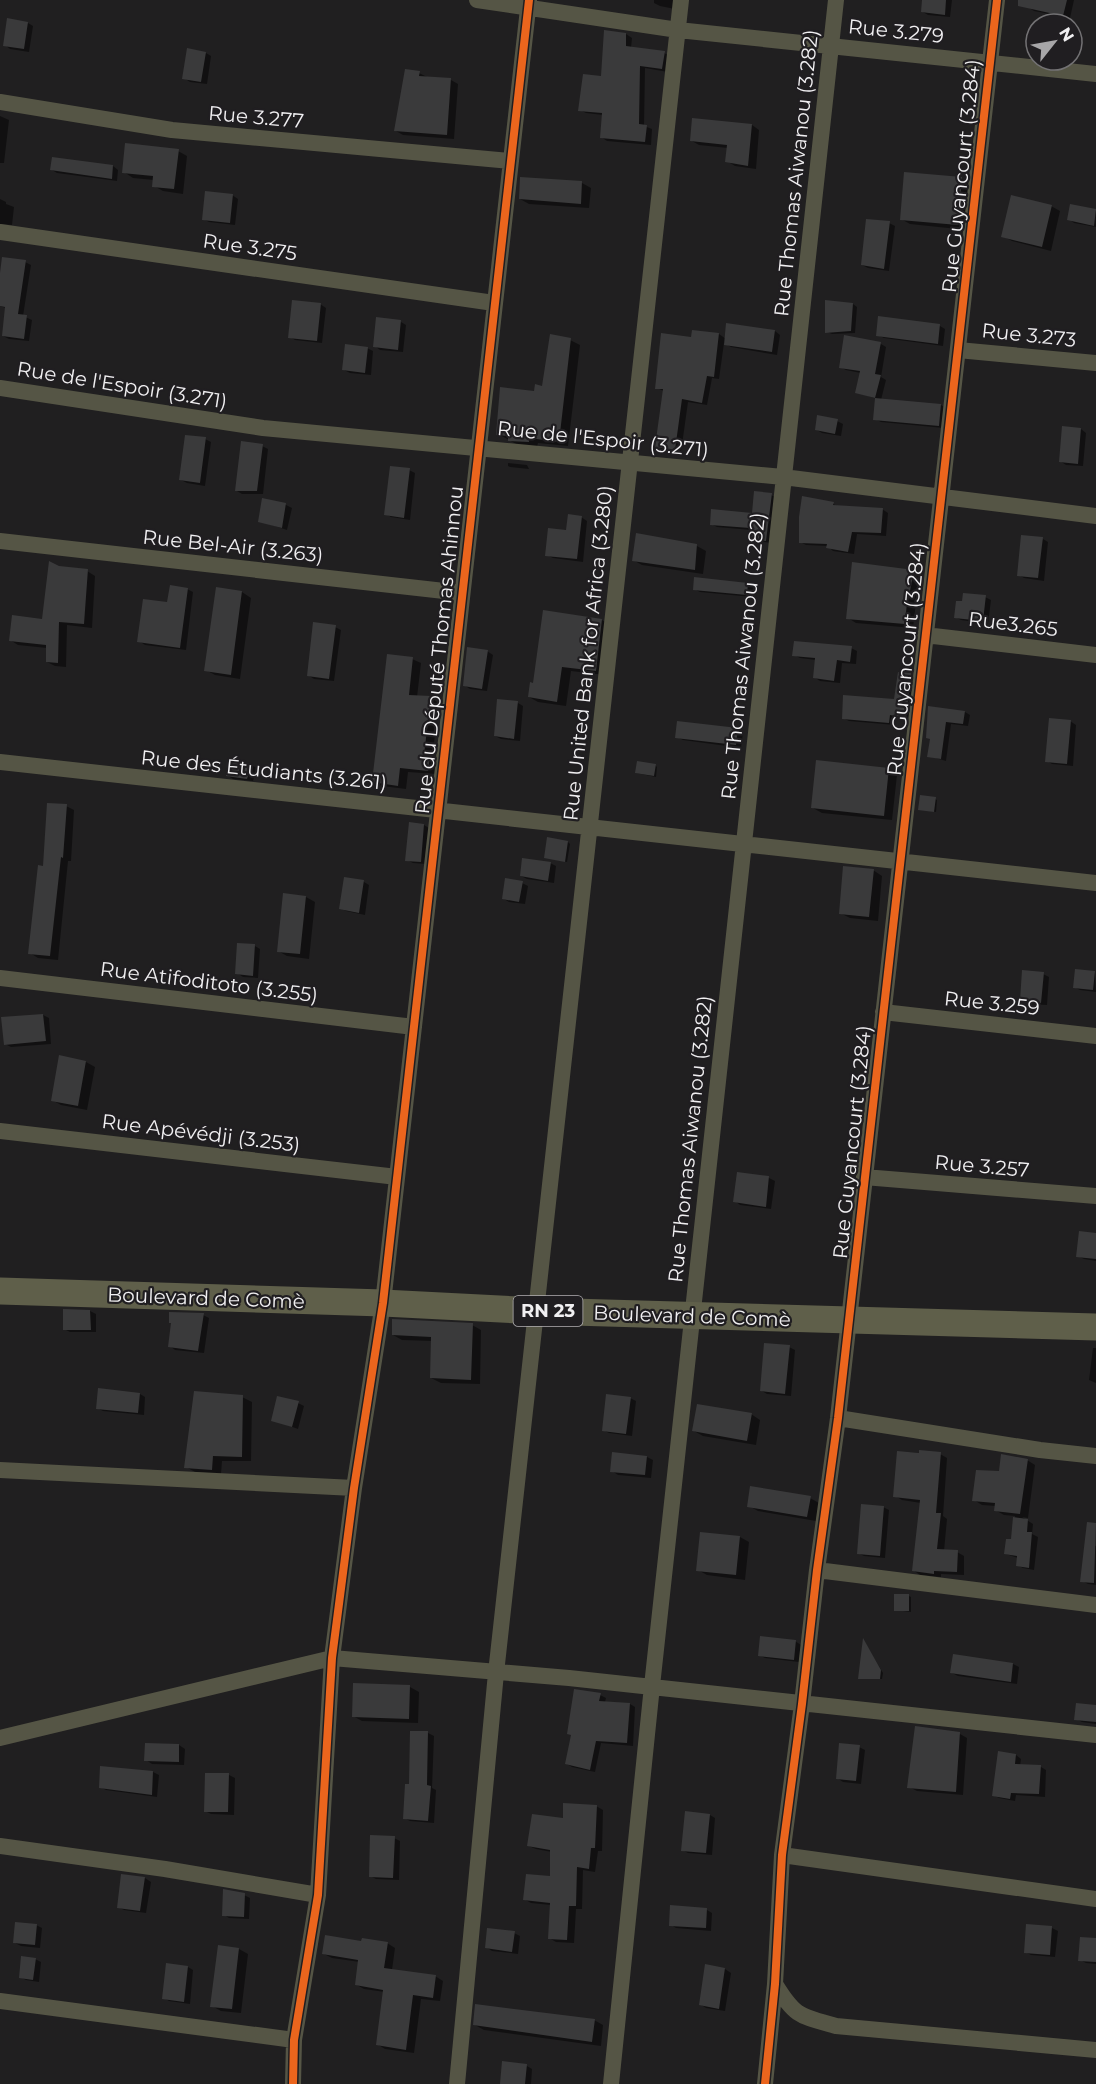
<svg xmlns="http://www.w3.org/2000/svg" width="1096" height="2084" viewBox="0 0 1096 2084" font-family="Montserrat,sans-serif">
	<rect width="100%" height="100%" fill="#201f20"/>
	<path fill="#0007" d="M654 0H677L675 9 660 6 654 3Z
		M924 0H952L950 17 928 15 923 12Z
		M1029 0H1074L1070 18 1034 11 1028 7Z
		M28 23 33 26 29 52 10 49 5 45Z
		M626 34 632 38 631 48 664 53 670 56 668 72 645 68 644 126 652 129 651 145 607 141 601 137 603 115 586 113 580 110 602 78Z
		M206 53 211 56 207 84 190 82 184 78Z
		M419 73 427 77 451 80 458 84 454 139 403 135 396 131Z
		M0 116 9 120 4 163H0Z
		M752 125 759 130 756 169 735 166 727 161 728 148 699 145 692 141Z
		M178 151 187 156 183 194 163 191 154 186V180L133 178 124 172Z
		M113 166 118 170 117 181 57 173 52 170Z
		M905 174 962 179 971 184 967 230 910 224 901 219Z
		M582 183 591 188 589 208 529 204 520 199Z
		M232 195 238 199 235 225 209 222 203 219Z
		M0 199 6 202V204L14 207 12 225 0 224Z
		M1051 206 1060 211 1051 251 1012 241 1003 236Z
		M1072 206 1096 211V227L1074 223 1069 219Z
		M889 223 895 226 889 271 868 268 862 265Z
		M25 262 31 265 23 316 32 320 29 341 9 339 3 336 6 308 0 306V284Z
		M320 304 326 308 322 343 295 340 290 337Z
		M853 304 857 307 855 333 832 334 827 332Z
		M401 322 406 325 403 352 380 350 375 346Z
		M940 326 945 329 943 346 884 338 878 335Z
		M775 331 780 335 777 355 731 347 724 343 719 379 712 378 707 405 688 402 681 452 662 450 657 446 664 391 657 388 692 339 719 334 726 339Z
		M570 340 580 345 568 446 538 443 537 447 518 445 498 434 535 392 544 388Z
		M881 344 886 347 881 377 886 380 881 400 941 405 946 408 944 428 881 422 875 419 877 399 857 392 861 373 846 370 840 367Z
		M367 348 373 351 371 375 350 373 344 370Z
		M837 421 843 424 841 436 822 433 817 430Z
		M1081 429 1086 433 1083 466 1066 465 1060 461Z
		M205 439 211 442 205 486 187 483 181 480Z
		M262 446 268 449 263 494H242L237 491Z
		M508 463 527 465 529 469 510 467 508 466Z
		M409 470 415 473 410 520 391 517 386 514Z
		M771 495 777 498 772 543 756 541 750 538 751 530 717 527 711 524 753 514Z
		M263 500 286 505 292 508 287 530 260 521Z
		M833 504 839 507 882 509 888 513 886 536 857 534 854 554 833 551 828 546 806 545 800 542Z
		M581 517 587 521 583 562 553 558 547 555Z
		M1043 539 1048 542 1044 581 1024 578 1019 575Z
		M697 546 706 551 703 574 642 565 633 560Z
		M59 567 87 571 95 576 92 628 67 625 66 667 55 666 47 662V648L18 645 10 640 43 620Z
		M913 571 922 576 919 595 917 594 913 628 856 623 848 618Z
		M747 584 753 587 752 597 700 592 694 589Z
		M187 589 193 592 186 650 145 645 139 641 168 604Z
		M217 589 242 592 251 598 240 679 215 675 206 670Z
		M985 597 991 600 988 624 961 620 955 617Z
		M602 620 610 625 605 675 571 671 566 706 538 702 529 697 535 685Z
		M335 627 341 630 334 681 314 679 308 675Z
		M851 648 857 651 856 664 842 663 840 683 820 681 814 677 816 660 800 658 794 655Z
		M487 651 493 655 487 691 470 689 464 685Z
		M412 659 421 663 417 697 431 698 439 703 432 759 438 763 436 774 408 772 406 789 382 786 374 782Z
		M910 675 916 678 911 720 895 718V725L849 721 843 718 895 700Z
		M518 703 523 706 520 741 501 739 495 736Z
		M930 707 965 712 970 715 968 726 951 724 946 761 929 756 932 740Z
		M1070 721 1076 725 1073 766 1052 764 1047 761Z
		M738 730 743 733 741 748 683 740 677 737Z
		M251 765 257 768 253 781 233 779 228 776Z
		M655 765 657 767 656 777 636 773Z
		M888 770 897 775 892 820 822 813 813 808Z
		M935 799 937 800 936 812 920 809Z
		M66 806 74 810 71 861H68L58 960 38 958 30 953 44 868Z
		M424 825 429 828 426 864 413 863 407 860Z
		M568 842 570 844 567 862 548 858Z
		M550 863 556 866 554 883 527 879 521 876Z
		M873 870 882 876 878 921 850 918 840 913Z
		M345 878 364 882 369 885 365 915 346 911 340 908Z
		M522 883 528 886 525 904 509 902 504 899Z
		M284 895 306 897 315 902 309 959 287 956 278 951Z
		M255 946 260 949 258 978 243 977 237 973Z
		M1095 973 1096 992 1080 990 1074 987Z
		M1043 974 1049 977 1047 1005 1027 1004 1021 1001Z
		M43 1015 49 1018 51 1044 11 1047 5 1044Z
		M61 1057 86 1062 95 1067 87 1110 61 1105 52 1100Z
		M738 1173 769 1178 775 1181 771 1209 740 1205 735 1201Z
		M1096 1235V1261L1084 1259 1078 1256Z
		M64 1310 90 1311 96 1314V1332H70L64 1329Z
		M203 1315 209 1318 204 1353 175 1350 170 1346Z
		M472 1325 481 1330 480 1384 441 1383 431 1378 433 1341 402 1340 393 1335Z
		M789 1347 795 1350 791 1396 767 1394 762 1391Z
		M1093 1348H1096V1383L1089 1380Z
		M140 1394 145 1397 144 1415 103 1411 97 1408Z
		M242 1397 252 1402 251 1461H222L221 1474 195 1472 186 1467Z
		M630 1398 636 1401 632 1436 609 1433 603 1430Z
		M298 1403 304 1406 298 1429 273 1420Z
		M751 1414 760 1420 756 1445 703 1436 694 1431Z
		M899 1452 940 1454 947 1458 943 1516 947 1519 944 1551 957 1552 964 1556V1575L941 1574V1577L920 1575 913 1570 921 1503 902 1500 895 1496Z
		M614 1454 647 1457 653 1460 651 1478 618 1475 612 1471Z
		M1027 1460 1035 1465 1028 1518 1022 1517 1033 1524 1032 1534 1038 1537 1034 1570 1023 1568 1017 1565 1018 1558 1006 1554 1012 1541 1015 1516 1004 1515 995 1510 996 1506 982 1505 974 1500 1000 1472Z
		M810 1498 819 1503 816 1521 758 1511 749 1506Z
		M883 1507 889 1510 885 1558 864 1556 858 1553Z
		M740 1537 749 1542 745 1580 707 1575 698 1570Z
		M1086 1545 1096 1546V1585L1088 1584 1082 1581Z
		M909 1596 911 1597V1612L895 1610Z
		M795 1641 801 1645 799 1662 765 1658 759 1655Z
		M864 1641 883 1673 882 1679 860 1678Z
		M954 1656 1013 1664 1019 1667 1017 1684 958 1676 952 1673Z
		M410 1687 419 1692 418 1723 362 1721 353 1716Z
		M600 1695 606 1698 605 1702 630 1704 635 1707 633 1746 601 1743 595 1772 572 1767 567 1764Z
		M1096 1707V1724L1082 1722 1076 1719Z
		M412 1732 428 1733 434 1736 432 1788 436 1790 434 1823 410 1821 404 1818 410 1786Z
		M960 1734 967 1738 963 1795 917 1791 909 1787Z
		M179 1745 185 1749 184 1765 152 1764 146 1760Z
		M859 1747 865 1750 861 1784 843 1782 837 1778Z
		M1016 1755 1021 1759 1020 1766 1041 1767 1046 1770 1045 1797 1016 1795 1015 1801 999 1798 993 1795Z
		M102 1767 153 1772 159 1775 157 1797 106 1790 100 1787Z
		M207 1774 229 1775 235 1778 234 1815 211 1814 205 1811Z
		M596 1806 603 1810 602 1851H598L595 1872 583 1870 582 1909H576L574 1943 556 1942 549 1938 551 1905 531 1903 524 1899 552 1878V1852L536 1849 529 1846 564 1820Z
		M710 1815 715 1818 712 1855 688 1853 682 1850Z
		M394 1838 400 1841 399 1880 376 1879 370 1876Z
		M123 1875 145 1878 151 1882 146 1913 124 1910 118 1907Z
		M244 1895 250 1898 249 1919 229 1918 224 1915Z
		M707 1910 712 1913 711 1931 676 1928 671 1925Z
		M36 1925 42 1928 40 1948 21 1946 15 1943Z
		M1052 1928 1058 1931 1055 1957 1031 1955 1025 1952Z
		M514 1933 520 1936 518 1954 492 1951 486 1947Z
		M1096 1940V1964L1086 1963 1080 1960Z
		M362 1942 387 1943 395 1948 392 1970 435 1976 443 1981 440 2001 421 1999 414 2053 385 2049 377 2044 385 1992 364 1989 357 1985 360 1962 332 1958 324 1954Z
		M239 1949 248 1954 241 2013 221 2011 212 2006Z
		M35 1959 41 1962 39 1982 26 1980 20 1977Z
		M707 1966 725 1969 731 1973 725 2011 706 2008 700 2004Z
		M188 1967 193 1970 190 2004 169 2001 164 1998Z
		M594 2020 603 2025 601 2046 484 2030 475 2025Z
		M527 2066 532 2069 531 2084H501Z"/>
	<path fill="#3a3a3b" d="M922 0H946L945 15 921 12Z
		M1018 0H1067L1063 16 1018 6Z
		M7 18 28 22 24 49 3 46Z
		M604 30 626 33V46L665 51 662 69 640 66 639 124 647 125 645 142 600 138 602 113 578 111 583 74 601 76Z
		M187 48 206 52 201 82 182 79Z
		M405 69 420 71 419 76 451 78 447 135 394 131Z
		M692 118 752 124 748 166 725 162 727 145 690 141Z
		M125 143 179 149 174 189 152 187 153 176 122 173Z
		M52 157 113 165 112 179 50 170Z
		M904 172 962 177 958 225 900 220Z
		M520 177 582 181 581 204 519 199Z
		M205 191 233 194 230 223 202 220Z
		M1011 195 1052 205 1042 247 1001 237Z
		M1070 204 1096 209 1094 226 1067 220Z
		M866 219 890 221 884 269 861 265Z
		M2 257 26 260 18 314 27 315 24 339 2 336 5 307 0 306V273Z
		M292 300 321 303 317 341 288 338Z
		M825 300 853 303 851 331 825 333Z
		M878 316 940 324 938 344 876 336Z
		M376 317 401 320 398 350 373 347Z
		M726 323 775 330 772 352 724 345Z
		M692 330 719 333 714 377 707 376 702 403 682 399 675 450 655 447 663 389H655L661 333 691 337Z
		M550 334 571 338 559 442 529 438V442L508 441V436L496 435 500 387 534 391 535 384 542 386Z
		M844 335 881 342 875 374 881 375 875 398 855 393 860 371 839 368Z
		M345 344 368 347 365 373 342 370Z
		M875 398 941 404 939 426 873 420Z
		M817 415 838 419 835 434 815 430Z
		M1062 426 1081 428 1078 464 1059 462Z
		M185 435 206 437 200 483 179 480Z
		M241 441 263 444 257 491H235Z
		M390 466 410 468 404 518 384 515Z
		M754 491 772 493 766 541 749 539 750 528 710 525 711 509 752 513Z
		M802 496 834 502 833 505 883 508 881 533 852 532 848 552 826 548 827 544 799 543V517Z
		M262 498 286 503 282 528 258 522Z
		M568 514 582 516 577 559 545 556 548 528 566 530Z
		M636 533 697 544 695 570 632 561Z
		M1021 535 1043 537 1038 578 1017 576Z
		M49 561 59 566 88 569 84 624 59 622 58 663 46 662V645L9 641 12 615 42 619Z
		M852 562 914 570 910 591H908L905 624 846 619Z
		M694 577 748 583 747 595 693 590Z
		M170 585 188 588 180 648 137 642 143 599 167 602Z
		M216 587 242 591 231 675 204 671Z
		M963 593 986 595 983 621 954 618 956 601H962Z
		M543 610 602 619 596 671 562 667 557 702 528 697 530 682 533 683Z
		M313 622 336 625 329 679 307 676Z
		M794 641 852 646 850 662 837 660 834 681 813 678 815 658 792 656Z
		M467 647 488 650 482 689 463 686Z
		M387 654 413 657 409 695 431 696 424 755 430 756 428 771 400 768 398 786 372 782Z
		M898 672 911 673 906 718 890 715 889 723 842 719 843 695 894 699Z
		M497 699 518 701 514 739 494 736Z
		M928 706 965 711 963 724 946 722 941 759 927 757 930 739 926 738Z
		M1049 718 1071 720 1067 764 1045 762Z
		M677 721 738 728 736 745 675 738Z
		M816 760 889 768 884 816 811 808Z
		M227 761 252 764 247 779 226 776Z
		M637 761 656 764 654 776 635 773Z
		M920 795 936 797 934 812 918 810Z
		M47 803 67 804 63 858 61 857 50 956 28 954 38 865 43 866Z
		M409 822 424 824 421 862 405 861Z
		M547 837 568 841 565 862 544 858Z
		M522 858 551 862 548 881 520 876Z
		M843 866 874 869 869 917 839 914Z
		M344 877 364 880 359 913 339 909Z
		M505 878 523 881 519 902 502 899Z
		M283 893 306 896 300 954 277 952Z
		M237 943 255 944 253 976 235 974Z
		M1075 969 1095 971 1093 990 1073 988Z
		M1022 970 1044 972 1041 1003 1020 1001Z
		M43 1014 46 1041 4 1045 1 1017Z
		M59 1055 86 1061 78 1106 51 1101Z
		M737 1172 769 1176 766 1207 733 1202Z
		M1079 1231 1096 1233V1259L1076 1257Z
		M63 1309 90 1310 91 1330H63Z
		M169 1312 204 1313 198 1351 168 1347 171 1323H169Z
		M392 1319 473 1323 471 1380 430 1378 431 1337 392 1335Z
		M764 1343 790 1345 785 1394 760 1391Z
		M98 1388 140 1393 138 1413 96 1409Z
		M194 1391 243 1395 242 1457 213 1456 212 1470 184 1468Z
		M606 1394 631 1397 626 1434 602 1431Z
		M277 1396 299 1401 292 1427 271 1421Z
		M697 1404 752 1413 747 1441 692 1431Z
		M919 1450 941 1452 936 1513H941L937 1549 958 1550 957 1572 934 1571V1574L912 1571 920 1500 893 1497 897 1451 919 1453Z
		M612 1452 647 1456 645 1475 610 1472Z
		M1001 1454 1028 1459 1020 1514 994 1511 995 1503 972 1501 976 1470 999 1471Z
		M750 1486 811 1496 807 1517 747 1507Z
		M861 1504 884 1506 880 1556 857 1554Z
		M1013 1517 1028 1519 1027 1532H1032L1029 1568 1016 1566 1017 1556 1004 1554 1006 1539H1011Z
		M1087 1522 1096 1523 1094 1583 1080 1582Z
		M700 1532 740 1536 736 1575 696 1571Z
		M894 1594H909V1611H894Z
		M760 1636 796 1640 794 1660 758 1656Z
		M863 1638 881 1670 880 1679H858Z
		M953 1654 1013 1663 1011 1682 950 1673Z
		M353 1683 410 1685 409 1719 352 1717Z
		M574 1689 601 1693 599 1701 630 1703 627 1743 596 1741 590 1770 565 1764 571 1735 567 1734Z
		M1076 1703 1096 1705V1722L1074 1720Z
		M915 1726 960 1732 956 1792 907 1788Z
		M410 1731H428L427 1785 431 1786 428 1821 403 1819 405 1784H409Z
		M145 1743 179 1744V1762L144 1761Z
		M839 1743 860 1745 856 1781 836 1779Z
		M998 1751 1016 1754 1015 1764 1041 1765 1039 1794 1011 1793 1010 1799 992 1796Z
		M100 1766 153 1771 152 1795 99 1788Z
		M205 1773H229L228 1812H204Z
		M563 1803 597 1805 595 1848H591L589 1869 577 1867 576 1906H569L567 1940 548 1939 550 1903 523 1900 526 1874 550 1876V1850L527 1846 532 1814 563 1818Z
		M685 1811 710 1814 706 1853 681 1851Z
		M370 1835 395 1836 393 1878 369 1877Z
		M121 1874 145 1877 140 1911 117 1908Z
		M223 1889 245 1893 244 1917 222 1916Z
		M670 1905 707 1908 706 1928 669 1926Z
		M15 1922 37 1924 35 1945 13 1943Z
		M1026 1924 1052 1926 1050 1955 1024 1953Z
		M487 1928 515 1931 512 1952 485 1948Z
		M325 1935 361 1941 362 1938 388 1942 384 1968 436 1975 433 1998 413 1995 406 2050 376 2045 383 1990 355 1985 358 1960 322 1954Z
		M1080 1937 1096 1938V1962L1078 1961Z
		M218 1945 239 1948 232 2009 210 2007Z
		M21 1956 36 1958 33 1980 19 1978Z
		M166 1963 188 1966 184 2002 162 1999Z
		M705 1964 725 1968 719 2009 699 2005Z
		M475 2004 595 2019 592 2042 473 2025Z
		M502 2061 527 2064 525 2084H500Z"/>
	<g fill="none" stroke-linecap="round" stroke-linejoin="round">
		<path stroke="#555545" stroke-width="16" d="M477 0 678 30 1096 74
			M0 102 172 130 511 161
			M0 232 494 303
			M958 350 1096 363
			M0 388 263 428 783 477 1096 516
			M0 541 462 593
			M925 635 1096 655
			M0 762 1096 883
			M0 978 414 1027
			M883 1012 1096 1036
			M0 1131 397 1177
			M864 1177 1096 1196
			M838 1418 1040 1450 1096 1456
			M0 1470 354 1488
			M817 1570 1096 1605
			M0 1738 332 1658 569 1678 1096 1735
			M0 1846 165 1869 318 1895
			M782 1855 1096 1899
			M775 1984C795 2017 800 2016 836 2026L1096 2050
			M0 2001 294 2040
			M293 2084 294 2040 318 1895 332 1658 354 1488 383 1303 529 0
			M457 2084 496 1673 681 0
			M611 2084 652 1686 836 0
			M765 2084 775 1984 782 1855 802 1704 817 1570 838 1418 997 0"/>
		<path stroke="#5f5f4a" stroke-width="27" d="M0 1291 383 1303 537 1311 1096 1327"/>
		<g stroke="#201e21" stroke-width="11">
			<path id="cycleway" d="M293 2084 294 2040 318 1895 332 1658 354 1488 383 1303 529 0
				M765 2084 775 1984 782 1855 802 1704 817 1570 838 1418 997 0"/>
		</g>
		<use href="#cycleway" stroke="#eb651d" stroke-width="8"/>
	</g>
	<g text-anchor="middle" dominant-baseline="central" stroke-width="4.5" stroke-linejoin="round" paint-order="stroke">
		<rect fill="#201e21" stroke="#b2b0b3" stroke-width="1.5" x="513.5" y="1296" width="69" height="30" rx="4.5"/>
		<g font-size="18" font-weight="bold" fill="#f0eff1">
			<text x="548" y="1311">RN 23</text>
		</g>
		<g font-size="20" fill="#f0eff1" stroke="#201e21">
			<text transform="translate(896 31) rotate(6)">Rue 3.279</text>
			<text transform="translate(256 117) rotate(5)">Rue 3.277</text>
			<text transform="translate(796 173) rotate(-84)">Rue Thomas Aiwanou (3.282)</text>
			<text transform="translate(961 176) rotate(-84)">Rue Guyancourt (3.284)</text>
			<text transform="translate(250 247) rotate(8)">Rue 3.275</text>
			<text transform="translate(1029 335) rotate(6)">Rue 3.273</text>
			<text transform="translate(122 385) rotate(9)">Rue de l'Espoir (3.271)</text>
			<text transform="translate(603 439) rotate(6)">Rue de l'Espoir (3.271)</text>
			<text transform="translate(233 546) rotate(6)">Rue Bel-Air (3.263)</text>
			<text transform="translate(1013 624) rotate(7)">Rue3.265</text>
			<text transform="translate(439 650) rotate(-84)">Rue du Député Thomas Ahinnou</text>
			<text transform="translate(588 653) rotate(-84)">Rue United Bank for Africa (3.280)</text>
			<text transform="translate(743 656) rotate(-84)">Rue Thomas Aiwanou (3.282)</text>
			<text transform="translate(906 659) rotate(-84)">Rue Guyancourt (3.284)</text>
			<text transform="translate(264 770) rotate(6)">Rue des Étudiants (3.261)</text>
			<text transform="translate(209 982) rotate(7)">Rue Atifoditoto (3.255)</text>
			<text transform="translate(992 1003) rotate(6)">Rue 3.259</text>
			<text transform="translate(201 1133) rotate(7)">Rue Apévédji (3.253)</text>
			<text transform="translate(690 1139) rotate(-84)">Rue Thomas Aiwanou (3.282)</text>
			<text transform="translate(852 1142) rotate(-84)">Rue Guyancourt (3.284)</text>
			<text transform="translate(982 1166) rotate(5)">Rue 3.257</text>
			<text transform="translate(206 1298) rotate(2)">Boulevard de Comè</text>
			<text transform="translate(692 1316) rotate(2)">Boulevard de Comè</text>
		</g>
	</g>
	<g transform="translate(1054 42) rotate(59)"><circle r="28" fill="#201e21" stroke="#737274" stroke-width="1.5"/>
	<path d="M0-4.5L10 22L0 15L-10 22Z" fill="#a7a6a8"/>
	<text y="-9" font-size="16" font-weight="bold" text-anchor="middle" fill="#f0eff1">N</text>
	</g>
</svg>
